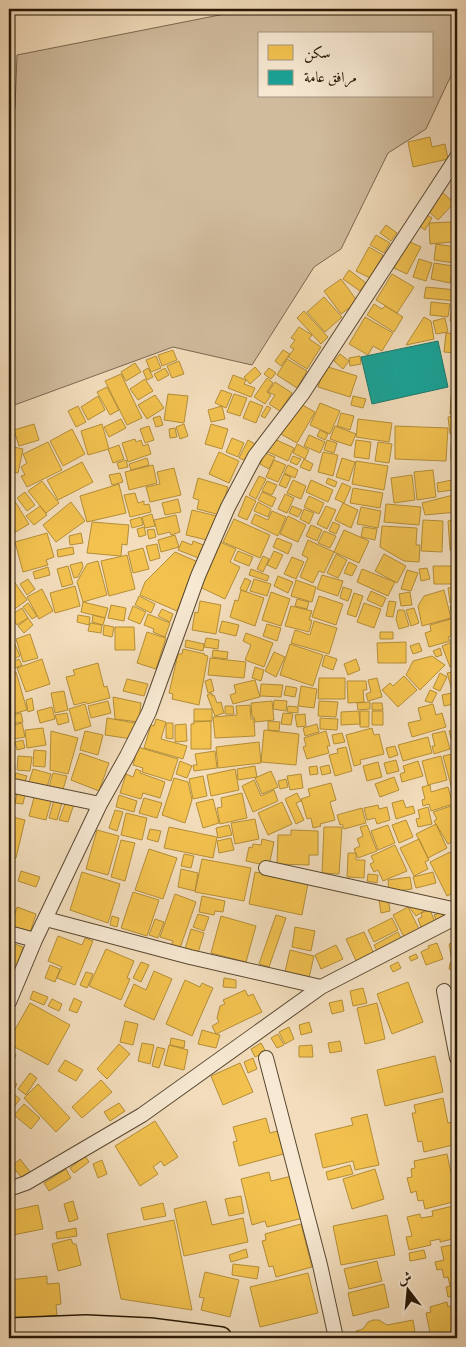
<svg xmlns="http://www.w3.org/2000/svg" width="466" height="1347" viewBox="0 0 466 1347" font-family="'EB Garamond',Amiri,serif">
	<rect width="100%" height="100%" fill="#f3ddbc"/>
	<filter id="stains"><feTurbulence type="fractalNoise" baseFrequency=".004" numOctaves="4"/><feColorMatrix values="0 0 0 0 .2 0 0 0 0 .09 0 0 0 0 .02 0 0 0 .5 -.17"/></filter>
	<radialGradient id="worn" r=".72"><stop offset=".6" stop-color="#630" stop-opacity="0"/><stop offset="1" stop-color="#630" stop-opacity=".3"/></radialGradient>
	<path fill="#d0bb9d" stroke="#7a6850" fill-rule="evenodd" d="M250 9H457V66L455 67 426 129 388 153 341 249 314 267 252 365 173 347 9 407V111L15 108 17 55ZM260 34H432V96H260Z"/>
	<path fill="#f2c14e" stroke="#b48e38" d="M430 137 432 147 445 144 448 159 413 167 408 142Z
		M441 191 454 203 438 220 425 208Z
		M423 212 432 218 425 230 416 224Z
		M451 222 452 242 430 244 429 223Z
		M386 225 397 233 391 241 380 233Z
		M376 235 390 243 384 253 370 245Z
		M408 241 421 247 407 274 394 268Z
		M436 244 456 247 454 263 434 260Z
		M369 247 383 255 370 278 356 271Z
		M419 259 432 263 426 281 413 277Z
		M434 263 453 266 450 283 431 279Z
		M349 270 366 283 360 291 343 279Z
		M392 274 414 287 397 313 376 300Z
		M341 279 358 302 341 314 324 291Z
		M426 287 457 290V301L424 298Z
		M324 297 342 317 325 332 307 312Z
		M431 302 450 304 448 317 430 315Z
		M374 304 382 309 385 306 403 317 394 332 367 315Z
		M452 304 457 305V322L450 321Z
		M304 311 328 337 321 344 297 318Z
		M365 317 393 333 382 351 373 346 368 355 349 344Z
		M424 317 431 321 434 339 406 345Z
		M445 318 448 332 436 334 433 321Z
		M299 327 312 335 309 339 321 347 307 369 288 357 294 349 290 347 295 340 291 338Z
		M446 333 457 334V353L444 352Z
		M173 350 177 360 162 366 158 355Z
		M283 350 290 354 281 366 275 361Z
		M340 354 349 361 343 369 334 361Z
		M156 356 161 368 151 372 146 360Z
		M360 356 361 364 350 366 349 358Z
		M287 359 307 371 297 388 277 375Z
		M179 361 184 374 172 378 167 366Z
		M135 363 141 372 126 381 121 372Z
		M325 366 357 376 350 397 318 387Z
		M255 367 261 374 250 384 244 377Z
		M148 368 153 377 147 380 143 371Z
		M165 368 169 375 158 381 154 374Z
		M269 368 276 373 271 379 264 374Z
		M121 374 142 418 127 425 105 381Z
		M233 375 246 380 244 384 255 388 251 397 228 388Z
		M267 378 273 383 267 392 271 395 265 404 254 397Z
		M145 379 153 391 138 400 130 389Z
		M275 382 292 393 280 411 269 404 275 395 268 392Z
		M107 387 119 410 110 415 97 392Z
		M221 390 232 394 226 408 215 403Z
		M168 394 188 396 184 423 164 420Z
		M234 394 247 398 240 416 227 412Z
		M155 395 164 408 147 419 138 405Z
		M98 396 105 410 88 420 81 407Z
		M353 396 366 399 363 408 351 405Z
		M451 396H457V414H450Z
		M250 401 263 406 256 423 243 418Z
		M297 402 315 412 297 443 279 433Z
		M320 403 340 411 330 434 310 425Z
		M78 406 86 422 76 427 68 411Z
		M222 406 225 419 211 422 208 410Z
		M267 406 271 408 265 418 261 416Z
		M341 413 354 416 350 430 337 426Z
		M160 416 163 425 156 427 153 418Z
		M457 416V433L450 434 448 417Z
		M121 419 126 428 109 437 104 427Z
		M358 419 392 423 389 442 356 437Z
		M34 424 39 440 19 446 14 430Z
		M102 424 109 449 88 455 81 431Z
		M184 424 188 436 180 439 176 427Z
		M211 424 228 429 222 449 205 444Z
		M149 426 154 440 145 443 140 429Z
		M335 426 356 434 351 446 330 439Z
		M395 426 448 428 446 461 395 459Z
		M12 428 15 436 9 439V429Z
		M175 428 177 437 170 438 169 429Z
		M72 429 85 454 63 466 50 441Z
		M320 430 328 434 325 440 317 436Z
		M309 435 325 442 320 453 304 446Z
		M454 435H457V443H454Z
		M232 438 244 443 238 457 226 452Z
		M272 438 294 448 288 461 266 451Z
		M135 439 136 442 141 440 143 446 148 444 151 454 128 462 122 443Z
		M248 440 257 445 249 462 239 458Z
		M327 440 337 443 334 453 324 450Z
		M356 440 371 442 369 459 354 457Z
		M48 442 62 470 27 487 21 476 25 475 21 467 27 463 23 454Z
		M378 442 392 444 389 463 375 461Z
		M297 444 309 450 305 459 293 453Z
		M119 445 124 459 113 463 108 449Z
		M451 445H457V461H451Z
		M9 446 23 449 18 473 9 471Z
		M219 452 239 461 229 483 209 474Z
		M323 452 338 455 333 476 318 472Z
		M265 453 275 457 269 469 260 464Z
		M293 456 301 459 297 465 290 462Z
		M147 458 149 465 131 470 129 464Z
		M342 458 355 462 349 481 336 477Z
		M304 459 313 464 310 471 300 467Z
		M126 460 128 467 119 469 117 463Z
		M274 460 286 465 278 482 266 477Z
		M356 461 388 466 384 490 352 484Z
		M82 462 93 482 58 500 47 480Z
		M153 465 157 483 129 490 125 472Z
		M288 465 298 470 295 478 284 473Z
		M174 468 181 495 150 502 146 487 160 484 157 472Z
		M433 470 436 497 417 500 414 472Z
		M120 473 123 482 112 485 109 475Z
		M284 474 291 477 286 488 279 485Z
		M412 475 415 500 394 503 391 478Z
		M259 476 266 479 256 499 249 495Z
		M198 478 228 487 220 515 197 509 199 500 193 498Z
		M328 478 337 482 335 487 326 483Z
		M293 480 306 486 301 499 287 493Z
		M311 480 333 490 328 502 306 492Z
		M452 480 453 490 438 492 437 483Z
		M42 481 59 503 46 513 28 491Z
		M267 481 277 485 272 495 262 491Z
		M342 483 351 487 344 503 335 499Z
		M119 484 126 513 87 522 80 496Z
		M353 488 383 493 380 508 350 503Z
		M25 492 35 505 27 511 17 498Z
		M262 492 276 498 272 507 258 500Z
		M135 493 138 503 144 501V505L149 504 151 512 130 517 124 495Z
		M285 494 294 498 287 513 278 509Z
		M457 494V512L425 515 422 503Z
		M11 495 29 524 9 536V496Z
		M246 496 256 501 247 520 238 516Z
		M309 496 324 503 319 514 304 507Z
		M178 499 181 512 165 515 162 503Z
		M71 502 85 521 56 542 43 525Z
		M258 502 271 509 268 517 254 511Z
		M343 503 358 510 351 528 335 520Z
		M386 504 421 507 419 525 384 522Z
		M40 506 47 515 34 525 26 516Z
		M292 506 302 510 298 517 289 513Z
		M326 506 336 510 327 529 317 524Z
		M361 507 381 511 378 528 357 524Z
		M304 509 314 513 309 524 300 519Z
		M192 510 217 516 211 541 186 535Z
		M272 511 286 517 278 536 251 523 255 514 268 520Z
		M152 514 155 526 145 528 142 517Z
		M176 515 180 532 171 535 170 532 158 535 154 520Z
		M288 516 306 525 298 542 280 534Z
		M141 517 143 525 132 528 130 520Z
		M234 519 270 535 260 558 223 542Z
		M457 519V551L450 550 448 521Z
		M423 520 443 521 442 552 421 551Z
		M92 522 129 525 127 545 122 544 121 556 87 553Z
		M333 522 340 525 336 534 329 531Z
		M311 525 322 530 317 541 306 536Z
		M382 526 417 528 416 545H420L419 562 404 561 380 547Z
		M144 527 146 535 139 537 137 529Z
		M363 527 377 529 375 540 361 537Z
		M154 529 156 537 149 539 147 530Z
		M344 530 369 541 359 563 334 552Z
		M324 531 336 536 330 548 318 543Z
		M47 533 54 557 46 560 48 565 23 572 15 542Z
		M81 533 83 543 70 545 69 536Z
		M175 535 179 547 161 552 158 540Z
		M277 538 292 544 288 554 273 547Z
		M308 540 334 552 324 573 319 571 313 583 300 577 308 558 302 555Z
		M182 541 192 545 193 541 206 546 201 559 178 550Z
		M220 542 236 549 230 562 240 567 225 599 200 587Z
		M157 544 160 558 150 561 146 546Z
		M73 547 74 554 58 557 57 550Z
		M143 548 149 569 133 573 128 552Z
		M9 549 15 560 9 563Z
		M238 551 253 557 249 566 234 560Z
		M274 551 283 555 276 569 267 565Z
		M175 552 198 562 177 611 140 595 145 582Z
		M336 554 347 560 338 578 327 573Z
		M384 554 406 566 397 583 375 571Z
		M127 555 135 589 109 596 101 561Z
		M263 556 269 559 263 572 257 569Z
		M292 557 304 562 296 579 284 574Z
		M98 561 107 595 83 602 77 582 87 564Z
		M82 562 83 567 78 577 74 578 70 565Z
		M349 562 357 566 352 576 344 573Z
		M68 566 73 584 62 587 57 569Z
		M433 566H457V584H434Z
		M48 567 50 575 35 579 33 572Z
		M427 568 430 579 421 581 419 569Z
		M251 569 269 576 267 581 249 575Z
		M362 569 395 582 388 596 357 582Z
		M407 570 418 573 411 591 401 589Z
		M322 575 343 581 338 596 317 589Z
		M278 576 293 582 288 593 274 586Z
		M245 578 251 581 246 592 240 589Z
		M28 579 35 589 27 595 20 584Z
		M254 579 271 584 267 596 250 591Z
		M13 580 27 600 9 613V583Z
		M296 580 316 587 312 602 291 596Z
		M75 586 80 606 55 613 50 593Z
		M343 587 352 590 348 601 340 598Z
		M455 587 457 602 450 603 448 588Z
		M42 589 53 611 39 619 27 597Z
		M241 590 264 598 255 626 230 617 235 600 238 601Z
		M444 590 451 618 422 626 418 606 424 596Z
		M371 591 386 598 382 607 367 600Z
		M271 592 290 599 281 626 262 620Z
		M410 592 412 605 401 606 399 594Z
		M354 593 363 596 356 617 347 614Z
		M139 596 155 604 151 613 135 605Z
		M319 596 343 604 336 625 312 617Z
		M297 599 309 602 307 609 295 606Z
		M200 601 221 605 216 634 192 630 195 612 198 613Z
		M389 601 396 602 393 617 386 616Z
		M83 602 108 608 105 618 81 612Z
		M28 603 37 616 32 619 23 607Z
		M364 603 381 609 374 628 357 622Z
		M111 605 126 608 124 621 108 618Z
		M457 605V617L452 618 450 606Z
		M133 606 146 612 140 624 128 619Z
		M291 606 312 611 309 620H312L309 632 285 626Z
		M22 608 28 618 17 625 11 615Z
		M414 608 419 623 411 626 406 610Z
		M162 609 173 614 170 622 158 616Z
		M398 610H404L409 626 399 629 396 619Z
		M148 614 170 623 165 637 153 632 154 629 144 625Z
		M78 615 90 617 89 625 77 622Z
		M93 615 105 618 103 625 92 622Z
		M28 618 33 625 24 633 18 626Z
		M454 618 457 634 448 637 450 641 429 647 425 633 431 631 430 625Z
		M222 621 239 625 236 636 219 632Z
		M314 621 337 628 329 654 291 643 295 630 310 635Z
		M90 623 102 625 101 633 88 631Z
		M267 624 281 628 277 641 263 636Z
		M104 625 114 627 112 637 103 635Z
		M115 627H134L135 650H115Z
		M147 632 166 638 156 669 137 663Z
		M380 632H393V639H380Z
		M246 633 273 643 264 667 245 660 251 645 243 641Z
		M30 634 38 658 23 662 16 639Z
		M206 638 219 640 218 649 204 647Z
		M186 640 204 644 203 651 185 647Z
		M457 640V664L450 667 442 646Z
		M14 642 20 656 9 661V644Z
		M406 642V663H378L377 643Z
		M419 643 422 651 413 654 410 646Z
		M290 644 323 655 313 686 280 675Z
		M440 648 442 655 436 657 433 651Z
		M183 649 205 654 204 655 208 656 199 705 172 699 173 694 169 693 178 654H182Z
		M213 650 228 652 227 659 212 657Z
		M274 652 285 657 276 677 265 671Z
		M325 655 337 659 333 670 322 666Z
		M432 656 445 665 420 690 406 675 413 661Z
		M210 658 246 662 244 678 208 675Z
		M19 659 22 665 13 669 10 663Z
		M42 659 50 684 26 692 17 668Z
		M356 659 360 670 348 675 344 664Z
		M98 663 104 687 107 686 110 698 87 704 86 702 74 705 66 677 75 675 73 670Z
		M255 667 264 670 261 681 252 678Z
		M457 667V692L453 693 447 673 453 672 452 668Z
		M16 672 27 710 9 715V674Z
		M440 673 447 677 440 691 433 688Z
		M404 676 417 690 398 707 382 690 390 683 393 686Z
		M319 678H345V699H318Z
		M377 678 382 697 368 701 366 694 371 692 368 680Z
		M127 679 148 684 144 696 123 691Z
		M211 679 214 691 208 693 205 681Z
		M255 680 260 697 233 704 230 695 236 693 234 685Z
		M347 681H366L367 690H363L364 702 348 703Z
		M261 684 283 685 281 697 260 696Z
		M286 686 297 688 295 697 284 695Z
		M301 686 317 689 314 708 298 706Z
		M430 690 437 693 432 703 425 701Z
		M64 691 68 710 55 713 51 693Z
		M212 693V696L214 695 217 703 221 702 224 713 215 716 207 695Z
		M452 693 454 704 444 706 442 695Z
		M113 697 141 703 139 722 115 719Z
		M32 698 34 710 28 712 26 700Z
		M274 700 287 701 286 711 273 709Z
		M108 701 111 713 91 718 88 706Z
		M272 701 274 720 255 722 254 717H252L251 703Z
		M319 701 338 702 336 717 318 716Z
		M370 702V709L358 710 357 703Z
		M372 703H382L383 710H372Z
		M85 704 91 726 75 731 69 709Z
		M433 704 436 715 442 713 446 727 412 737 408 723 421 720 418 708Z
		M250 705 251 719H254L255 736 215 738 213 717 237 715 236 706Z
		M225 706H233L234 714H225Z
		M288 706 298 707V713L287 712Z
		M52 707 55 719 40 723 37 711Z
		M457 708V719L455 720 452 710Z
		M194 709H212V721H194Z
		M359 711 360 724 341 725V712Z
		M360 711H369V727H360Z
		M372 711H383V725H372Z
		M21 713 23 722 9 724V716Z
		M67 713 69 722 58 725 55 715Z
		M283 713 293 714 291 725 281 724Z
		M305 714 306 726 297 727 295 715Z
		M107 718 135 723 132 739 105 735Z
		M320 718 338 719 337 730 320 729Z
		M156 719 166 722 161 739 187 746 183 759 144 748 151 725 154 726Z
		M211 721V749H191V724H194L193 722Z
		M268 721 280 722 279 731 268 730Z
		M22 723 25 737 9 740V726Z
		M166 723H173V739L166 738Z
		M186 724 187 741 175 742V725Z
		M317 724 319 732 305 736 303 728Z
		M43 728 46 745 27 748 25 730Z
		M372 728 374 735 379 734 384 754 360 760 361 764 354 766 346 735Z
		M457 729V749L454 750 449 731Z
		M264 730 299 734 296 765 261 762Z
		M51 731 78 738 68 774 50 770Z
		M85 731 103 735 98 755 80 750Z
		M326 731 330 746H327L329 753 307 759 303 747 306 746 304 738Z
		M445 731 450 749 434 754 432 746H435L432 734Z
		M342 733 345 742 334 744 332 735Z
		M428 737 432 753 403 761 398 745Z
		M23 740 25 748 17 750 15 742Z
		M259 742 261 763 218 768 216 747Z
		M395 746 398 755 389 758 386 748Z
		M138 747 178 759 171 781 142 772 143 768 133 765Z
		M346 747 352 771 335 776 329 755 338 753 337 749Z
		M34 750 46 751 45 767 33 766Z
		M215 751 217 768 194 771 193 765H197L195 754Z
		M80 753 109 763 99 791 71 780Z
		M457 753V800H455L443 756Z
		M18 756 32 757 30 771 17 770Z
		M441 756 447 780 428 785 422 761Z
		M14 760 15 769 9 770V761Z
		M396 760 399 771 387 774 384 763Z
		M180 761 192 766 187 778 176 774Z
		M418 761 423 776 402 782 400 774 405 772 403 766Z
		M378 762 382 777 367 781 363 766Z
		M329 765 331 773 322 775 320 767Z
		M255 766 257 777 238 780 237 769Z
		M317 766 318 774 310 775 309 767Z
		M33 769 51 774 46 790 28 785Z
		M136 769 141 771 140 773 165 782 160 798 143 793 141 799 120 793 126 774 133 777Z
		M235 769 239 790 211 796 207 775Z
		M271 771 278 787 262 794 255 778Z
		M16 773 27 776 24 785 13 782Z
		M53 773 67 776 62 793 48 790Z
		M301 774 303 788 290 790 287 776Z
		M203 776 207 796 193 799 189 779Z
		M394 777 399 790 380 797 375 784Z
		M174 778 188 782 192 800 185 823 162 815Z
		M286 779 288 787 280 789 278 781Z
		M254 780 261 796 274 790 278 801 253 812 242 786Z
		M331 783 336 800 330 802 335 820 320 824 321 826 313 828 311 818 307 819 301 799 310 796 308 789Z
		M430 785 431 792 448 787 453 804 431 811 429 804 423 806 422 800 425 799 422 787Z
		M18 789 26 790 23 804 15 803Z
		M242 793 247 818 220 824 217 808 222 807 221 798Z
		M297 793 301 801 296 803 304 820 296 824 285 799Z
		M35 794 52 798 46 820 29 816Z
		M119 795 137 801 134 812 116 807Z
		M144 798 162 803 157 818 139 813Z
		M213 799 219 823 203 828 196 803Z
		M54 800 62 803 57 820 49 818Z
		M403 800 406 808 413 806 415 813 396 819 392 803Z
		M66 801 74 804 68 822 59 820Z
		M282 802 292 824 268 835 258 813Z
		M457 804V839L448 844 434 821 437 819 433 812Z
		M378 805 379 809 387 807 390 820 377 824 375 818 367 820 364 808Z
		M428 807 432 824 418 827 416 819 420 818 418 810Z
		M362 808 366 823 344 829 342 824 340 825 337 815Z
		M115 810 123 812 117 831 109 828Z
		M126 813 147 818 142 840 121 835Z
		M9 816 25 820 16 858 9 856Z
		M255 819 259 839 235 844 231 823Z
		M406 820 413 837 399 843 392 825Z
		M436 824 447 848 428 858 416 834Z
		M229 825 232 835 218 838 216 828Z
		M367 825 377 851 358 858 354 849 360 846 357 839 363 836 360 827Z
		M388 825 395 843 378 850 371 831Z
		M169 827 217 837 213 858 164 848Z
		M324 827H342L339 874 322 873Z
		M150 829 161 831 158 842 147 839Z
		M97 830 119 836 108 875 86 869Z
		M291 830 318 831V855H309V865L277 864 278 835H291Z
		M231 838 234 850 219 853 217 841Z
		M262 839 274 842 269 866 246 861 249 847 252 848 253 844 261 845Z
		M419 839 429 860 425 862 428 869 414 876 400 848Z
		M121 840 135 843 125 881 111 877Z
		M395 845 407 871 383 881 378 870 374 872 370 864 374 862 371 856Z
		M457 845V861L451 849Z
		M149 849 177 858 163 899 135 890Z
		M450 852 457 866V891L447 896 430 862Z
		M348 853H356V860H365L364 878 347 877Z
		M184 854 194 856 191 868 181 866Z
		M9 859 15 861 9 883Z
		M202 859 251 868 244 901 195 892Z
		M181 869 198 873 195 891 178 887Z
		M21 871 40 877 36 887 18 881Z
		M82 872 120 884 108 923 70 910Z
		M255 872 308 883 302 915 249 904Z
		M433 872 436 883 416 888 413 877Z
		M368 874 378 875 377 883 367 881Z
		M410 877 412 889 389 892 388 880Z
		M133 892 159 900 147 936 121 928Z
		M175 894 196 902 179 951 170 948 173 941 160 937Z
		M202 896 225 901 223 912 215 911 214 915 199 912Z
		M388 898 390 911 381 913 379 900Z
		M417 901 424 911 416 916 409 907Z
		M17 907 36 914 30 933 14 927 15 924 12 923Z
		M408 907 421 933 406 941 393 915Z
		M430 910 436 924 422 930 418 919 422 917 421 913Z
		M442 912 444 918 437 921 434 915Z
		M198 914 209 917 204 931 193 927Z
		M276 915 286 918 269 967 259 964Z
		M112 916 119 918 117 927 110 925Z
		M221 916 256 926 246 962 211 953Z
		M392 918 398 930 374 942 368 930Z
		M155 919 164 922 158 938 149 935Z
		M295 927 315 931 311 951 292 947Z
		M191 929 204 933 198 953 185 949Z
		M364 932 376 958 358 965 346 939Z
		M398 932 402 940 378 953 374 945Z
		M58 936 82 945 85 938 93 941 75 985 57 978 62 967 48 961Z
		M9 942 23 947 12 982 9 981Z
		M457 942V983L455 971 449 969 450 963 452 961 449 944Z
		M437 943 443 959 426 965 421 952 429 948 428 946Z
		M336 945 343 959 321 969 315 955Z
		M106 949 134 961 127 978 130 979 121 1000 89 986Z
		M290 950 314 956 308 982 284 976Z
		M416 954 418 958 411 961 409 957Z
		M141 962 149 965 141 982 133 978Z
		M398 962 401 968 393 972 390 966Z
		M50 965 60 969 55 982 45 978Z
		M154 971 172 979 154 1020 124 1006 134 984 146 990Z
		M86 972 93 974 87 988 80 985Z
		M224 978 236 980V988L223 987Z
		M185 980 200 987 202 983 213 988 192 1036 166 1024Z
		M408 982 423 1022 392 1034 377 994Z
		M363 988 367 1003 353 1006 350 991Z
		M245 990 248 996 253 994 262 1012 216 1034 212 1026 219 1022 217 1018 220 1006 225 1004 223 1000Z
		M33 991 48 997 44 1005 30 999Z
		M74 998 82 1002 77 1013 69 1010Z
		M52 999 62 1004 59 1011 48 1006Z
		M342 1000 344 1011 332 1014 329 1003Z
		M30 1003 70 1025 48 1065 9 1044V1040Z
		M377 1003 385 1039 365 1044 357 1008Z
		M125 1021 138 1024 133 1045 120 1042Z
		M309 1022 312 1032 301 1035 299 1025Z
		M289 1027 294 1039 285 1044 279 1032Z
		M202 1030 220 1035 216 1048 198 1044Z
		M278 1034 284 1045 277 1048 271 1038Z
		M171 1038 185 1041 184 1048 170 1045Z
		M340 1041 342 1051 330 1053 328 1043Z
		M142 1043 154 1045 150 1064 138 1061Z
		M261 1043 266 1052 255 1057 251 1049Z
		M119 1044 130 1054 107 1079 97 1069Z
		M169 1045 188 1050 184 1070 164 1065Z
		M312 1045 313 1057H299V1046Z
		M157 1047 165 1049 159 1068 152 1066Z
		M9 1051 16 1055 12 1063 9 1062Z
		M435 1056 443 1092 385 1106 377 1070Z
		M253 1058 257 1069 248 1073 244 1062Z
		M65 1060 83 1070 76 1081 58 1071Z
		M240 1063 253 1092 223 1105 211 1076Z
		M30 1073 37 1078 26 1095 18 1089Z
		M11 1080 17 1084 13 1091 9 1088Z
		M101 1080 112 1092 82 1118 72 1107Z
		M38 1084 70 1118 56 1132 24 1098Z
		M9 1090 20 1099 11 1111 9 1109Z
		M443 1098 448 1123 457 1121V1144L424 1152 422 1141 418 1142 412 1113H416L414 1105Z
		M119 1103 125 1111 110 1121 104 1112Z
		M24 1104 40 1118 31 1129 14 1115Z
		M367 1114 379 1165 355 1170 353 1161 323 1168 315 1134 353 1125 351 1118Z
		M266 1118 270 1133 281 1130 287 1153 239 1166 233 1142 237 1141 233 1127Z
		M155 1121 178 1157 164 1166 161 1161 153 1167 158 1174 140 1186 115 1146Z
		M447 1154 457 1201 425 1209 423 1200 418 1201 416 1191 411 1193 407 1178 412 1177 411 1169 415 1168 414 1161Z
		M85 1156 89 1162 74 1173 70 1168Z
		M20 1159 31 1173 23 1179 12 1166Z
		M102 1160 107 1174 98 1178 93 1164Z
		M350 1165 353 1174 328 1180 326 1172Z
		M66 1169 71 1178 49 1191 44 1183Z
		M375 1169 384 1199 352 1209 343 1179Z
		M269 1172 271 1181 292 1176 303 1218 267 1227 265 1221 252 1225 241 1179Z
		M241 1196 244 1213 229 1216 225 1199Z
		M73 1201 78 1219 69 1222 64 1204Z
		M206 1201 212 1225 243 1218 248 1242 184 1256 174 1209Z
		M163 1203 166 1216 144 1220 141 1208Z
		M38 1205 43 1229 13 1235 9 1211Z
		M457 1205V1238L440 1242V1239L430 1241 431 1245 409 1250 406 1237 412 1236 407 1217 420 1214 421 1218 433 1216 432 1211Z
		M387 1215 395 1255 341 1265 333 1226Z
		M174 1220 192 1310 121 1299 107 1234Z
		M301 1224 312 1267 276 1277 273 1266 269 1267 262 1241 266 1240 265 1234Z
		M76 1228 77 1236 57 1239 56 1232Z
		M71 1239 73 1244H76L81 1265 58 1271 52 1244Z
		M457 1244V1295L448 1297 446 1287 450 1286 448 1277 444 1278 442 1269 437 1270 435 1262 444 1260 441 1247Z
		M246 1249 248 1257 231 1262 229 1255Z
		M424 1250 426 1258 410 1261 409 1253Z
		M377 1261 382 1281 349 1289 344 1269Z
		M233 1264 259 1267 257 1279 232 1275Z
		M205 1272 239 1280 230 1317 201 1310 204 1298 199 1297Z
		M308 1273 318 1313 260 1327 250 1287Z
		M47 1276V1284L59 1283 61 1304 56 1305 57 1315 13 1320 9 1280Z
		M384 1284 389 1307 353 1316 348 1293Z
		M447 1302 448 1307 457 1304V1338H428L427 1333 430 1332 426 1313 431 1312 430 1307Z
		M373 1320H379L387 1325 413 1320 416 1338H358L356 1331 363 1329 368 1322Z"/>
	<path fill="#17a398" stroke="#1b796b" d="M438 341 448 387 372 404 361 357Z"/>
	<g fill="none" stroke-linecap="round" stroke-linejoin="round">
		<g stroke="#584831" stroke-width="16">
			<path id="minor" d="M9 785 100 804
				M266 868 457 910
				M46 919 190 957 321 987
				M9 933 35 940
				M444 991 457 1058
				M9 1002 35 940 100 804 127 756 149 712 198 576 228 507 255 456 303 393 457 157
				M266 1058 320 1265 336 1338
				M9 1189 26 1183 142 1115 321 987 457 917"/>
		</g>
		<g stroke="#251603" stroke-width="24">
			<path id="primary" d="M9 1329 86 1326 150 1329 221 1338"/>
		</g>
		<use href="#minor" stroke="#f7e9d3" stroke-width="14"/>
		<use href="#primary" stroke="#f3ddbc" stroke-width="21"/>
	</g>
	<rect width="466" height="1347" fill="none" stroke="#f3ddbc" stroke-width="30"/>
	<rect x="10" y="10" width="446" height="1327" fill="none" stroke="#251603" stroke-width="2.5"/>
	<rect x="15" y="15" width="436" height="1317" fill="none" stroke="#251603"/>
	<rect x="258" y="32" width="175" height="65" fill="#f7e9d3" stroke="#a39580"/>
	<rect x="268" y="45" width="25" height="15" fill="#f2c14e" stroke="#a39580"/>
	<text x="304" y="58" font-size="15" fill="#251603">سكن</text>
	<rect x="268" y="70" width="25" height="15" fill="#17a398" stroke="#a39580"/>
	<text x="304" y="82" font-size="15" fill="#251603">مرافق عامة</text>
	<g transform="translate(408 1290) rotate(344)" stroke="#f7e9d3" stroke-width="4" paint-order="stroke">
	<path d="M0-4L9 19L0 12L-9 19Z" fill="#251603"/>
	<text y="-8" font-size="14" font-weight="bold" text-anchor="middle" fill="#251603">ش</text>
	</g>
	<rect width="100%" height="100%" filter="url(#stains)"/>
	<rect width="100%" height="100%" fill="url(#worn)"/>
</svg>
